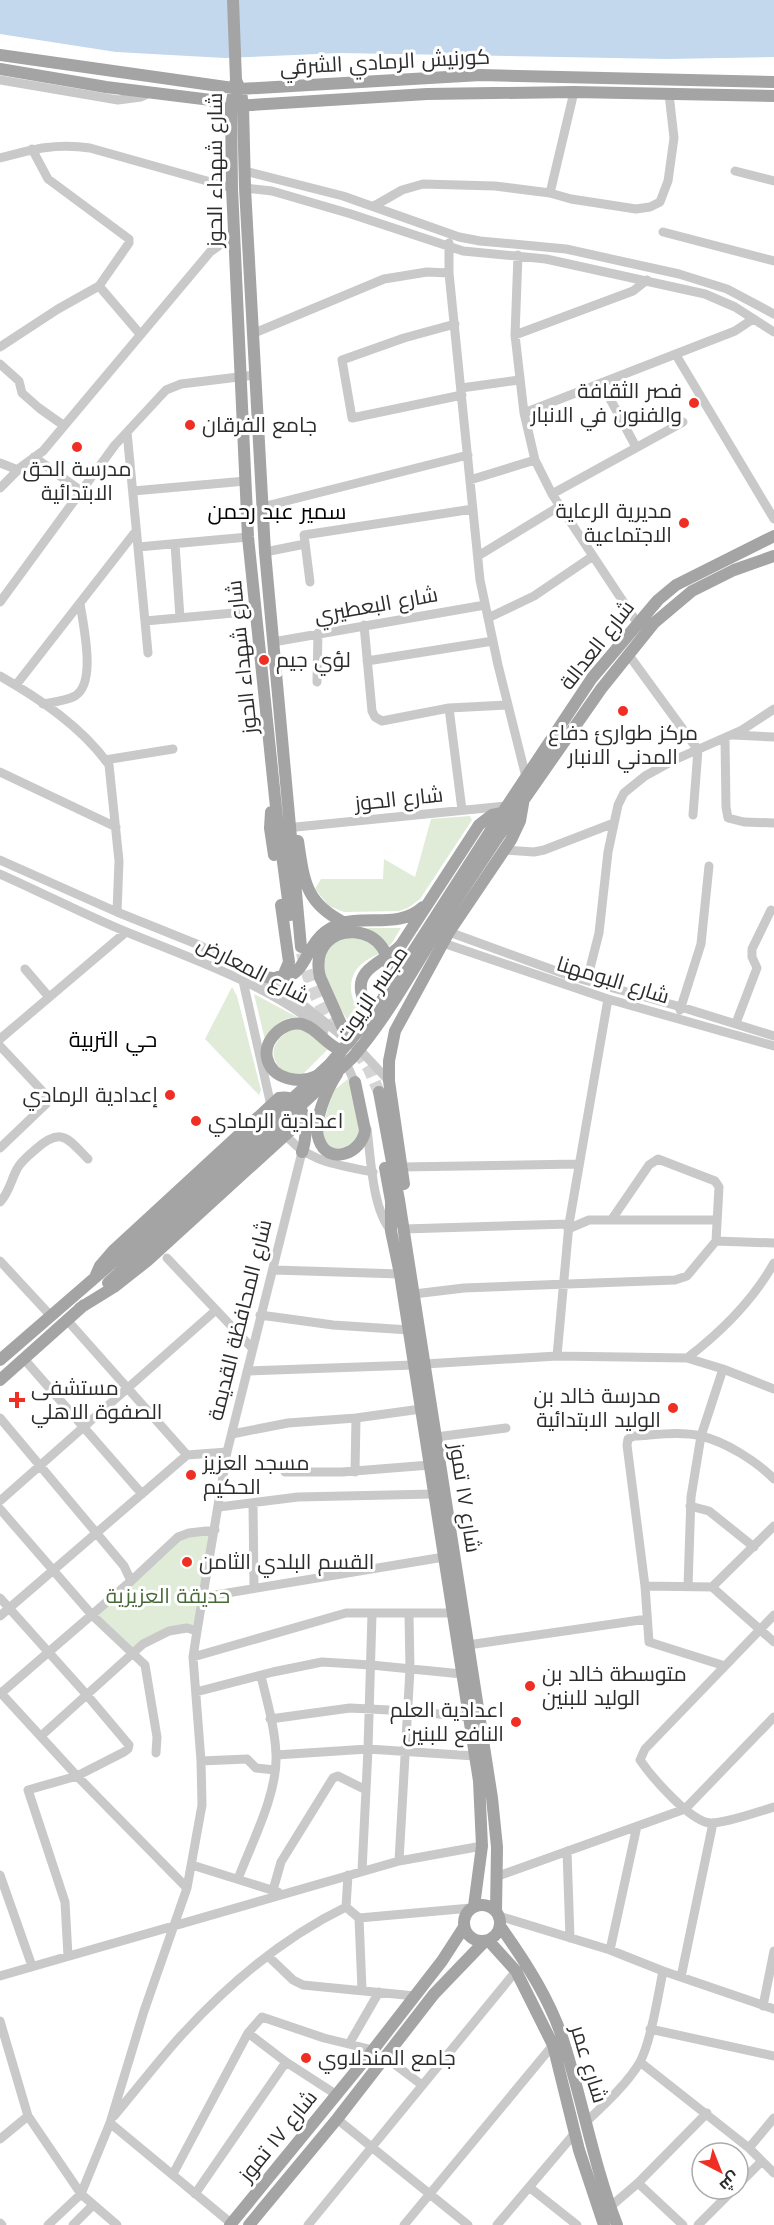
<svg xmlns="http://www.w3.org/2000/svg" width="774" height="2225" viewBox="0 0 774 2225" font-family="Jost,Cairo,sans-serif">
	<rect width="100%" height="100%" fill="#fff"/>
	<path fill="#e0ebd8" d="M470 816 472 820 420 899 408 908 399 911 344 912 329 906 315 889 321 879H383L384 859 415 877 431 819Z
		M357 928H401C397 934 393 942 388 948 382 954 374 955 367 960 346 973 347 997 362 1014L352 1027 329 991 322 955 330 946Z
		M232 987 237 996 261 1090 259 1095 205 1039Z
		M254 994 297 1017C280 1018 273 1026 265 1040Z
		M291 1029H303L328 1049 303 1074H285C267 1056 271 1043 291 1029Z
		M349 1078 360 1127 356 1142 343 1150 332 1148 325 1141 322 1130 332 1092Z
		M215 1530 197 1629 169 1631 134 1652 92 1615 183 1534Z"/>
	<path fill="#c3d7ed" d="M0 0H774V57L667 59 340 53 225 58 116 52 0 34Z"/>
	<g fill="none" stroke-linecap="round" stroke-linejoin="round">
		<path stroke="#d5d5d5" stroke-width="12" stroke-dasharray="12 6" stroke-linecap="butt" d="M302 953C308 981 320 1013 341 1034
			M357 1051 369 1069 379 1092"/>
		<path stroke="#c9c9c9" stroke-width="9" d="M0 80 118 100 141 97 152 92
			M0 158C33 149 56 143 90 148L232 188
			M245 171 343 196 459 237 480 241 566 249 679 274 727 289 774 314
			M735 171 774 181
			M245 188 272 191 351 214 463 251 546 259 705 294 735 307 774 332
			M550 193 574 92
			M374 206 402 190 423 184 495 186 550 193 571 199 636 209 650 207 660 202 668 181 674 138 669 94
			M663 232 774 261
			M449 243V273L480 580 498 665 526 777
			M518 255 515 335 524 413 535 460 552 494 638 624
			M99 286 140 334
			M455 324 404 338 342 360 352 418 462 395
			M252 334 384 279 427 272 449 273
			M515 335 633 291 647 280
			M0 347 58 309 99 286 129 243V239L48 179 32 149
			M676 355 774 519
			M0 364 19 381 22 393 39 408 63 425
			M602 384 636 447
			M461 388 519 380
			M524 413 735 331 753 319
			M127 432 148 653
			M34 457 81 491
			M0 463 18 470
			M470 480 535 460
			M0 488 21 467 43 451 210 252 234 235
			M133 491 246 481
			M552 494 683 422
			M262 507 468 455
			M175 544 180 618
			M138 547 248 537
			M265 552 305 544
			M478 556 560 506
			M310 582 304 535 473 509
			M0 602 115 445 166 390 181 384 255 375
			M488 618 534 596 593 556
			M145 621 256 611
			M364 625 372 711 375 717 382 721 449 708 507 705
			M273 642 485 605
			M628 654 698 750 693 815
			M367 661 493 641
			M0 676C40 699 82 727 109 765L119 861 117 912
			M317 682 318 633
			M16 685 136 531
			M43 704C53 702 66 701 75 696 97 683 83 625 80 603
			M449 708 462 810
			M733 735 774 737
			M725 739 726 807 728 818 744 822 774 823
			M105 760 173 749
			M0 772 116 827
			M296 827 506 806
			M504 850 534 852 544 850 614 823
			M0 860 117 912 199 945 249 972 297 1000 360 1050 389 1081
			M0 874C43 893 85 915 129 933 192 959 272 986 324 1031
			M449 932 570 976 681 1007 774 1036
			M443 943 608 999 774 1046
			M25 969 49 997
			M587 980 599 933 608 852 618 805 624 793 645 776 674 760 742 730 774 709
			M243 981 272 1110
			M680 1010 701 944 709 866
			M736 1023 757 968 752 957V949L771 910
			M0 1039 126 932
			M0 1046 46 1095V1104L0 1148
			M344 1059 357 1087
			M367 1129C371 1159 372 1208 391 1231
			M282 1130C304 1162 338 1165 373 1172
			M402 1167 578 1164
			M0 1202C9 1193 11 1180 17 1169 21 1161 29 1155 36 1149 62 1126 68 1139 88 1159
			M612 1219 649 1165 658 1159 715 1181 719 1187 716 1241
			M404 1229 569 1224
			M568 1229 589 1220H716
			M167 1258 252 1348
			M0 1261 50 1315
			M274 1270 400 1274
			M414 1294 464 1288 675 1280 687 1276 716 1241 774 1243
			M260 1315 333 1325 409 1330
			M67 1320 187 1455
			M557 1356 569 1224 608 999
			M687 1358C721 1332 753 1300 774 1263
			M24 1359 142 1494
			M425 1364 557 1356 687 1358 723 1369 774 1389
			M247 1371 414 1365
			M0 1418 124 1566 131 1581
			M232 1434 288 1423 356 1418 421 1409
			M436 1437 506 1428
			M285 1472H342L430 1465
			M355 1472 356 1418
			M0 1501 216 1310
			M253 1503 254 1587
			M690 1506 709 1511 754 1547
			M219 1507 298 1497 434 1494
			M0 1509 92 1615 145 1665 157 1737 156 1753
			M645 1586 712 1587 774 1642
			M688 1586 691 1497 701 1436 723 1369
			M712 1587 774 1526
			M203 1597 444 1557
			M0 1598 86 1694 129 1745 128 1749 124 1752 77 1776 28 1790 65 1902 68 1956
			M774 1615 645 1749 640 1760C651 1776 691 1823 711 1823 727 1823 757 1812 774 1807
			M0 1616 187 1455 227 1452
			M468 1645 647 1619
			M193 1657 346 1613H453
			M725 1666 649 1642 645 1586 627 1445 628 1439 634 1436C655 1435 680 1431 701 1436 726 1442 756 1461 774 1479
			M0 1692 77 1776 187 1888
			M196 1692 273 1672 322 1662 371 1665 462 1674
			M0 1694 131 1581 178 1537 189 1533 215 1530
			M270 1719 350 1708 408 1711 469 1717
			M41 1736 143 1644 169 1631 187 1628 197 1631
			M276 1755 368 1749 475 1756
			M201 1761 247 1759 256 1768 275 1770
			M567 1851 570 1938
			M399 1861 410 1669 409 1614
			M192 1865 278 1892
			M362 1871 368 1749 372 1614
			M0 1875 32 1966
			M498 1876 685 1809 774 1717
			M238 1879C252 1842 278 1793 276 1754 275 1728 267 1701 261 1676
			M273 1890 281 1862 333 1778 338 1776 366 1790
			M346 1907 348 1875
			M499 1916 610 1950 663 1971 774 2009
			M359 1918 362 1990
			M610 1950 637 1826
			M268 1956 293 1980 303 1985 415 1996
			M0 1976 399 1861 482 1846
			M681 1977 713 1823
			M763 2006 774 1951
			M0 2021 28 2116 81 2194 117 2225
			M650 2029 774 2056
			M248 2033 286 2062 337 2095
			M349 2044 379 1992
			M385 2057 422 2085
			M640 2062 749 2148 774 2173
			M114 2116C135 2091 156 2064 178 2039 226 1986 282 1938 346 1907L359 1918 471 1908
			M337 2119 468 2225
			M586 2122C604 2105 628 2083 640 2062 651 2041 658 1996 663 1971
			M110 2123 232 2224
			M0 2139 28 2116
			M749 2148 774 2118
			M173 2174 248 2033 262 2017 324 2038 373 2050
			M638 2183 683 2225
			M738 2185 762 2161
			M529 2187 577 2225
			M195 2194 286 2062
			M610 2207 638 2183 707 2113
			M0 2223 2 2225
			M48 2225 81 2194 110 2123 144 2011 187 1888 202 1805 201 1761 193 1657 197 1631 227 1452 302 1152
			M73 2225 93 2205
			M308 2225 516 1971
			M404 2225 553 2045
			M497 2225 575 2133
			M698 2225 734 2189"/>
		<path stroke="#a4a4a4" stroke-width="12" d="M233 0 236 80 241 92 243 106 245 188 265 552 301 947
			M0 55 240 89 481 75 774 82
			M0 69 106 87 211 100 221 107 228 125
			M236 80 231 106 232 188 248 537 277 817 290 915
			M235 106 427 94 574 92 774 96
			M271 812 270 828 274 855
			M493 827 592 678 658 600 676 585 774 536
			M500 834 601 689 654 623 692 591 734 570 774 556
			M298 841C304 881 305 903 345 923
			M249 972C315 996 295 944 335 926 363 913 398 930 423 907
			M278 977 283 976 289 962 281 905
			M320 977 349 1042
			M382 1014C372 1011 364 1005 362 995 354 967 386 962 401 945L479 825 492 815 502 813
			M337 1074C327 1089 312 1123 319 1140 328 1166 362 1154 365 1130L355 1082
			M317 1076C300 1084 272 1080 267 1058 263 1040 284 1020 302 1024 317 1028 325 1044 340 1050
			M379 1092 399 1200 492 1798 497 1847 496 1911
			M385 1168 391 1201V1231L400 1274 479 1781 482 1846 474 1906
			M404 1184 389 1081V1061L395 1031 449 932 511 840 520 821 524 798
			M96 1275 100 1266 113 1251 279 1098C307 1093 309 1134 302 1152
			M108 1283 143 1251
			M80 1308 114 1287 147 1261 304 1118
			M0 1360 135 1243
			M0 1380 84 1305
			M464 1923a18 18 0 1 1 36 0a18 18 0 1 1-36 0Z
			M500 1926C525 1961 551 2001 564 2043 583 2103 594 2166 617 2225
			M488 1940 516 1971 553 2045 579 2150 604 2225
			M230 2225 373 2050 442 1961 464 1927
			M249 2225 337 2119 434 1994 485 1941"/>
		<path stroke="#a4a4a4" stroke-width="12" d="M320 977C305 915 405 916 387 988
			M135 1243 329 1065 373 1014 493 827
			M143 1251 352 1058C385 1020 410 975 437 931 457 898 479 866 500 834"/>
	</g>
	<g fill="#ef2f23" stroke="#fff" stroke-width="2">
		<circle cx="694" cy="403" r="6"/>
		<circle cx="190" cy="425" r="6"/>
		<circle cx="77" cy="447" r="6"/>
		<circle cx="684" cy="523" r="6"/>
		<circle cx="264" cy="660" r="6"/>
		<circle cx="623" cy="711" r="6"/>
		<circle cx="170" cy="1095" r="6"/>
		<circle cx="196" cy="1121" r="6"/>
		<path d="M14 1391h6v6h6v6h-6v6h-6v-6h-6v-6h6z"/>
		<circle cx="673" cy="1408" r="6"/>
		<circle cx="191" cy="1475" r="6"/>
		<circle cx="187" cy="1562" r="6"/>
		<circle cx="530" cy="1686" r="6"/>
		<circle cx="516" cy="1722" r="6"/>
		<circle cx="306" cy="2058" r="6"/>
	</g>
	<g text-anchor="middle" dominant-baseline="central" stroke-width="6" stroke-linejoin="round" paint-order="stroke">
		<g font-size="21" fill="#2c2c2c" stroke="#fff">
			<text transform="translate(385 62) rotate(-3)">كورنيش الرمادي الشرقي</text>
			<text transform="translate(215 170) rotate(-90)">شارع شهداء الحوز</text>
			<text transform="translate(376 605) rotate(-10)">شارع البعطيري</text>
			<text transform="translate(597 645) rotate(-52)">شارع العدالة</text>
			<text transform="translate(242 657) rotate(-96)">شارع شهداء الحوز</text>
			<text transform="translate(399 799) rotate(-6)">شارع الحوز</text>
			<text transform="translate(253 970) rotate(27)">شارع المعارض</text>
			<text transform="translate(613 980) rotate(17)">شارع البومهنا</text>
			<text transform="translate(372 994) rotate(-56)">مجسر الزيوت</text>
			<text transform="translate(240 1320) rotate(-76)">شارع المحافظة القديمة</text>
			<text transform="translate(465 1498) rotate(81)">شارع ١٧ تموز</text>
			<text transform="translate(589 2064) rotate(73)">شارع عمر</text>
			<text transform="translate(278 2136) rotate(-51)">شارع ١٧ تموز</text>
		</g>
		<g font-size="21" fill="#2c2c2c" stroke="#fff" text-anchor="start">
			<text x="682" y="391" text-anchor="end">فصر الثقافة<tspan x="682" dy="24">والفنون في الانبار</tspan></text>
			<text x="202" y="425">جامع الفرقان</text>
			<text x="77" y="469" text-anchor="middle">مدرسة الحق<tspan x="77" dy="24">الابتدائية</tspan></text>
			<text x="672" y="511" text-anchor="end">مديرية الرعاية<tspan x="672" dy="24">الاجتماعية</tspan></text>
			<text x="276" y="660">لؤي جيم</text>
			<text x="623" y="733" text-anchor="middle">مركز طوارئ دفاع<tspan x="623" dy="24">المدني الانبار</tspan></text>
			<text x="158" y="1095" text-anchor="end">إعدادية الرمادي</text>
			<text x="208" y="1121">اعدادية الرمادي</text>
			<text x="31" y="1388">مستشفى<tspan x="31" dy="24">الصفوة الاهلي</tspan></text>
			<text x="661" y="1396" text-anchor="end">مدرسة خالد بن<tspan x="661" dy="24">الوليد الابتدائية</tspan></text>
			<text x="203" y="1463">مسجد العزيز<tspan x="203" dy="24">الحكيم</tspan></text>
			<text x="199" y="1562">القسم البلدي الثامن</text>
			<text x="542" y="1674">متوسطة خالد بن<tspan x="542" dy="24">الوليد للبنين</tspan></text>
			<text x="504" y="1710" text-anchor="end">اعدادية العلم<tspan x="504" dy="24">النافع للبنين</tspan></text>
			<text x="318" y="2058">جامع المندلاوي</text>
		</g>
		<g font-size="21" fill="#486a38" stroke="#fff">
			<text x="168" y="1596">حديقة العزيزية</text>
		</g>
		<g font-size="22" fill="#000" stroke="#fff">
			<text x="277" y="511">سمير عبد رحمن</text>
			<text x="113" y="1039">حي التربية</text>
		</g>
	</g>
	<g transform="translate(720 2171) rotate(138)"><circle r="28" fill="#ffffff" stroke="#ababab" stroke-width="1.5"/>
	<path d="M0-4.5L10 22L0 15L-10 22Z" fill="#ef2f23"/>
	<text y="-9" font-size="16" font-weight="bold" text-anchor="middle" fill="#2c2c2c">ش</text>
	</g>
</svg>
